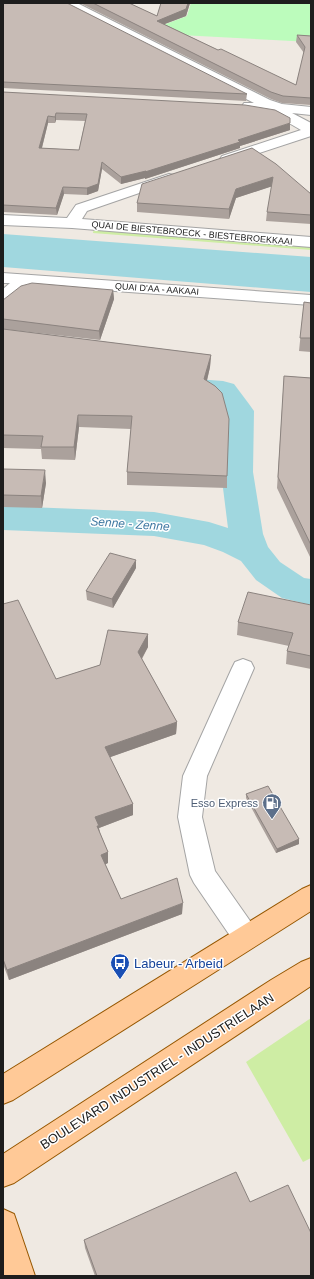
<svg xmlns="http://www.w3.org/2000/svg" width="314" height="1279" viewBox="0 0 314 1279" font-family="Arial,sans-serif">
	<rect width="100%" height="100%" fill="#efe9e2"/>
	<path fill="#ceeda4" d="M94 228 311 245V250L93 233Z
		M311 1018V1158L303 1162 246 1062Z"/>
	<path fill="#bcfcbc" d="M191 3H311V42L142 33 187 16Z"/>
	<path fill="#a0d7df" d="M3 234 311 257V292L3 267Z"/>
	<g fill="none" stroke-linecap="round" stroke-linejoin="round">
		<path fill="#a0d7df" fill-rule="evenodd" d="M169 377 223 381 234 384 249 404 254 411 253 472 263 534 268 547 280 562 304 578 311 579V605L282 598 256 580 241 561 223 552 204 545 154 536 3 530V506L154 512 209 522 228 528 221 472 222 412 213 399 169 395 158 393 154 386 158 379Z"/>
		<g stroke="#a4a4a4" stroke-width="2">
			<path id="minor" d="M62 3H77L270 100 282 104 311 107V115L292 113 311 123V136L232 162 227 163 222 162 220 159 222 156 301 130 275 115 244 109 242 106 244 103H254L64 6Z
				M169 174 174 175 176 178 174 181 87 211 82 219 311 237V247L72 228 3 225V215L67 218 76 205Z
				M3 273 311 295V305L30 285 9 301 3 302V289L10 283H3Z
				M243 659 251 662 254 668 207 776 202 817 215 871 255 928 259 937 255 946 246 949 237 946 194 883 190 875 178 817 183 776 232 668 235 662Z"/>
		</g>
		<g stroke="#965700" stroke-width="2">
			<path id="primary" d="M311 885V911L13 1100 3 1104V1074L302 889Z
				M311 958V986L14 1183 3 1187V1154L271 980 301 962Z
				M3 1209 14 1214 35 1276H3Z"/>
		</g>
		<use href="#minor" fill="#fff" fill-rule="evenodd"/>
		<use href="#primary" fill="#ffc997" fill-rule="evenodd"/>
	</g>
	<path fill="#aba19c" fill-rule="evenodd" d="M3 3 247 94 246 101 3 88Z
		M80 3H129L157 16 161 3H190L186 16 164 24 218 50 296 85 304 53 296 42 297 35 311 36V105L282 103 271 99Z
		M3 92 290 130 240 146V148L145 179V178L121 184 102 169 98 191 87 195 64 194 57 215 3 212ZM56 120 85 121 79 150 42 148 48 123H55Z
		M252 148 311 194V224L266 221 267 212 272 186 236 198 229 219 137 212V203Z
		M113 290 114 299 100 340 3 329V300Z
		M304 302 311 303V352L299 351Z
		M3 329 211 355 210 367 207 381 227 476V488L127 485V472L131 429 79 427 75 460 42 459 41 449 3 448Z
		M284 376 311 378V559L277 488Z
		M3 469 46 483 42 508 3 507Z
		M136 568 113 608 87 600 86 591Z
		M3 604 56 679 100 665 148 634V647L142 659 177 722 176 734 110 757 133 804V815L99 828 100 833 108 852V863L105 864 121 899 182 914 9 980 3 964Z
		M311 605V669L286 664 287 651 289 646 237 635 238 622Z
		M246 794 299 839V844L276 853 246 798Z
		M250 1202 311 1276H95L85 1248 84 1240Z"/>
	<path fill="#8b837f" d="M188 3H190L186 16 157 27V21Z
		M56 113V120L55 123V117Z
		M48 116V123L40 155 39 148Z
		M290 123V130L240 146V148L145 179V178L121 184V177Z
		M102 162V169L98 191 87 195V188Z
		M273 177V186L236 198 229 219V209L236 189Z
		M63 187 64 194 57 215 56 208Z
		M113 290 114 299 100 340 99 331Z
		M211 355 210 367 204 392V379Z
		M78 415 79 427 75 460 74 447Z
		M45 470 46 483 42 508 41 496Z
		M136 560V568L113 608 112 599Z
		M148 634V647L138 665V652Z
		M177 722 176 734 105 759V747Z
		M133 804V815L99 828 100 837 98 838 95 817Z
		M299 839V844L276 853 277 849Z
		M108 852V863L102 866 101 855Z
		M183 903 182 914 9 980 7 970Z"/>
	<path fill="#c7bbb5" stroke="#8b837f" fill-rule="evenodd" d="M3 3H67L247 94 3 82Z
		M93 3H129L157 16 161 3H188L186 9 157 21 218 50 221 49 296 85 305 47 297 35 311 36V98L283 96 271 92Z
		M3 92 245 105 275 110 290 118V123L238 140 240 142 145 172 146 171 121 177 102 162 98 184 87 188 63 187 56 208 3 205ZM56 113 87 114 79 150 39 148 48 116 55 117Z
		M252 148 276 164 311 194V215L267 212 273 177 236 189 229 209 137 203 142 184Z
		M32 283 113 290 99 331 3 319V300L21 286Z
		M304 302 311 303V338H300Z
		M3 329 211 355 204 379 215 386 222 393 229 419 227 476 127 472 132 416 78 415 74 447H41L43 436 3 435Z
		M284 376 311 378V545L278 477Z
		M3 469 45 470 41 496 3 495Z
		M110 553 136 560 112 599 86 591Z
		M248 592 311 605V656L287 651 293 633 238 622Z
		M18 600 56 679 100 665 108 630 148 634 138 652 177 722 105 747 133 804 95 817 99 826H97L108 852 101 855 121 899 177 878 183 903 7 970 3 959V604Z
		M268 786 299 839 277 849 246 794Z
		M236 1172 250 1202 288 1185 311 1233V1276H97L84 1240Z"/>
	<defs>
		<g id="fuel-pin" transform="scale(1)"><path d="M0 17L-7.5 6A9.5 9.5 0 1 1 7.5 6Z" fill="#5c6f8a" stroke="#fff"/><path d="M-5.5-6h7V0h2V4h1.3V-2.5L3-4.5l.8-.8L6-3V5H2.5V1h-1V6h-7ZM-4.2-4.7v3.2H.2V-4.7Z" fill="#fff"/></g>
		<g id="bus-pin" transform="scale(1)"><path d="M0 17L-7.5 6A9.5 9.5 0 1 1 7.5 6Z" fill="#1a4fb4" stroke="#fff"/><path d="M-5-6H5V4H4V6H2V4H-2V6H-4V4H-5ZM-3.5-4V0h7V-4ZM-3.5 1.2v1.5H-2V1.2ZM2 1.2v1.5H3.5V1.2Z" fill="#fff"/></g>
	</defs>
	<g fill-rule="evenodd">
		<use href="#fuel-pin" x="272" y="803"/>
		<use href="#bus-pin" x="120" y="963"/>
	</g>
	<g text-anchor="middle" dominant-baseline="central" stroke-width="3" stroke-linejoin="round" paint-order="stroke">
		<g font-size="9" fill="#1d1d1d" stroke="#fff">
			<text transform="translate(192 233) rotate(5)">QUAI DE BIESTEBROECK - BIESTEBROEKKAAI</text>
			<text transform="translate(157 289) rotate(4)">QUAI D'AA - AAKAAI</text>
		</g>
		<g font-size="11" fill="#4e5e75" stroke="#fff" text-anchor="end">
			<text x="258" y="803">Esso Express</text>
		</g>
		<g font-size="12" font-style="italic" fill="#3f79a2" stroke="#fff">
			<text transform="translate(130 524) rotate(4)">Senne - Zenne</text>
		</g>
		<g font-size="13" fill="#164399" stroke="#fff" text-anchor="start">
			<text x="134" y="963">Labeur - Arbeid</text>
		</g>
		<g font-size="13" fill="#1d1d1d" stroke="#fff">
			<text transform="translate(157 1071) rotate(-33)">BOULEVARD INDUSTRIEL - INDUSTRIELAAN</text>
		</g>
	</g>
	<rect width="314" height="1279" fill="none" stroke="#1d1d1d" stroke-width="8"/>
</svg>
